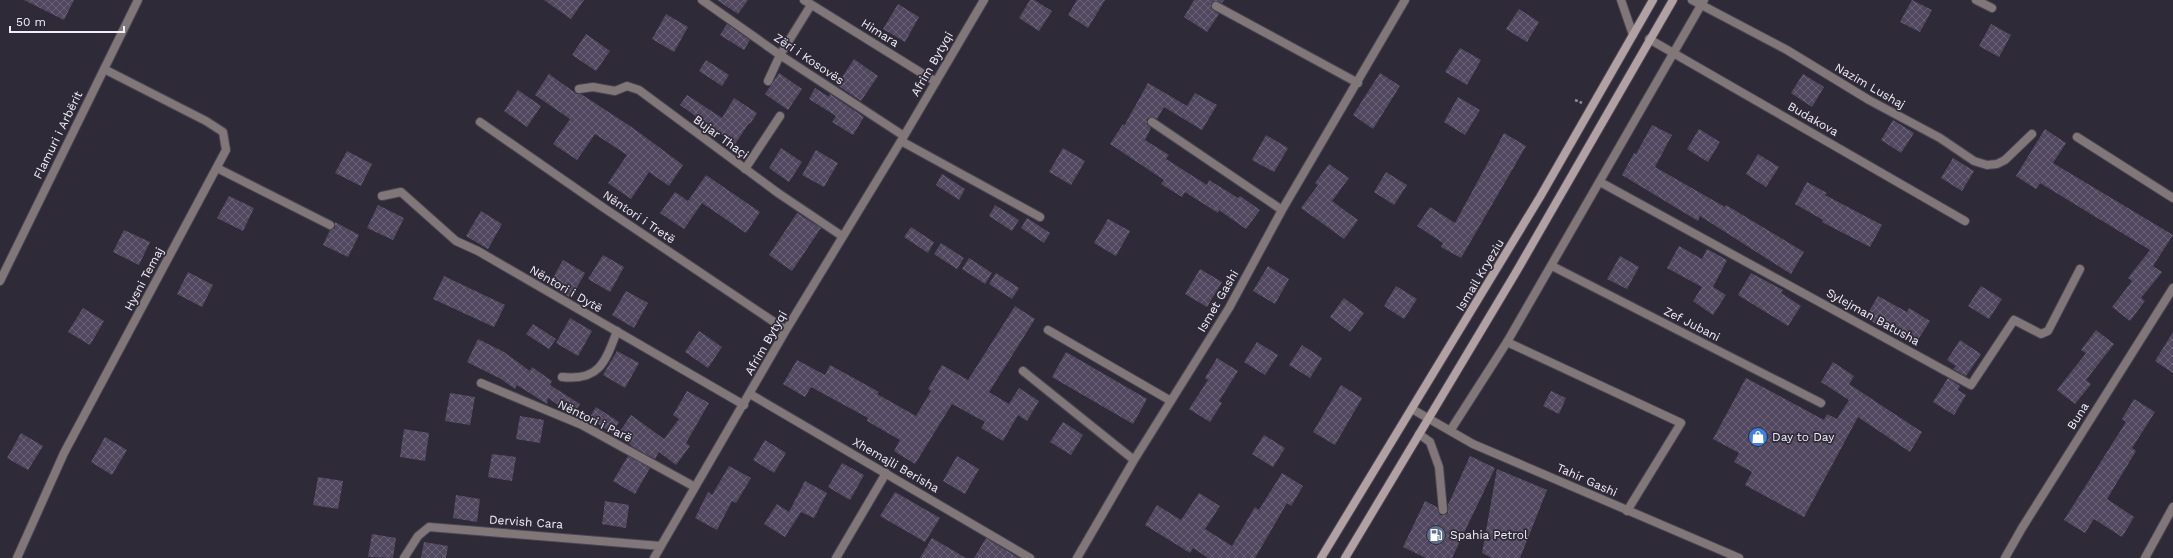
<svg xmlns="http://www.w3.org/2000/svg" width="2173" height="558" viewBox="0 0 2173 558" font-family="'Work Sans',sans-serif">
	<defs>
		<pattern id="building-cross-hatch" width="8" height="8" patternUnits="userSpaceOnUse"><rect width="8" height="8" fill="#514860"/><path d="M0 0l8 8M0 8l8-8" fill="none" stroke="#6a6378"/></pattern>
	</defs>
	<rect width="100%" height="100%" fill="#2f2a38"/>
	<path fill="url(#building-cross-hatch)" d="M24 0H74L64 20Z
		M544 0H584L571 19Z
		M717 0H748L738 14Z
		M1030 0H1034L1052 11 1039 31 1019 18Z
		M1077 0H1105L1088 28 1068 15Z
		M1194 0H1224L1222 3 1215 1 1211 4 1212 9 1219 14 1207 32 1184 17Z
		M1912 0 1932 10 1920 32 1900 22Z
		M898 4 919 17 905 42 883 29Z
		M1519 9 1539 22 1527 42 1506 29Z
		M666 14 688 27 674 52 652 39Z
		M727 24 750 40 744 50 720 35Z
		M1991 24 2011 35 1999 57 1979 46Z
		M586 34 610 51 596 71 572 55Z
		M1460 48 1481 60 1467 85 1445 72Z
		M854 59 878 76 861 101 837 85Z
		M706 60 729 75 722 86 699 71Z
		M779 73 802 89 788 110 765 94Z
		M1380 73 1400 86 1373 129 1353 115Z
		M549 74 577 94H581L633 128 683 165 669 186 649 172 631 199 608 183 627 155 595 134 577 160 553 144 570 119 535 95Z
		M1803 74 1824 87 1812 107 1791 93Z
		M1148 83 1187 106 1195 93 1217 105 1202 130 1164 107 1157 119 1152 117 1147 119V124L1151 128 1145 140 1169 155 1166 159 1207 185 1209 180 1238 198 1240 196 1260 210 1246 229 1219 210 1218 213 1185 192 1182 197 1161 184 1164 180 1110 144 1123 124 1124 126Z
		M815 88 829 97 830 94 864 117 853 135 832 122 836 116 809 99Z
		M518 90 541 106 527 127 504 111Z
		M687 95 722 118 734 98 757 113 750 124 749 123 735 144 680 105Z
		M1458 97 1480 110 1465 135 1444 122Z
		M1893 120 1914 133 1901 153 1881 140Z
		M1652 125 1672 135 1655 167 1725 207 1726 205 1804 252 1791 274 1700 216 1698 221 1622 175 1634 153 1636 154Z
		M1699 129 1720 142 1708 162 1687 149Z
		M2045 129 2066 143 2053 163 2173 235 2153 266 2162 272 2141 298 2145 301 2130 321 2112 307 2132 281 2128 278 2150 250 2040 183 2036 189 2016 176Z
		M1504 133 1526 146 1461 258 1441 247 1443 243 1417 226 1430 207 1455 223Z
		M1266 135 1288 148 1274 172 1252 160Z
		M781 148 802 162 789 182 769 168Z
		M1063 148 1085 161 1071 185 1049 172Z
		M816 150 838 163 824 187 802 175Z
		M347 151 372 164 361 186 335 173Z
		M1758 154 1779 167 1766 187 1746 174Z
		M1953 158 1974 171 1962 191 1941 178Z
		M1329 164 1349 178 1332 201 1358 220 1344 239 1301 208 1318 185 1315 183Z
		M1386 172 1407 185 1394 205 1374 192Z
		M942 174 965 189 959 200 936 185Z
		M706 175 760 212 746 233 702 203 684 229 660 213 675 192 688 201Z
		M1807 182 1827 193 1825 195 1882 225 1870 247 1822 222 1823 220 1795 204Z
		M229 196 254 208 243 231 217 218Z
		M378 205 404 218 393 240 367 228Z
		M995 205 1019 220 1012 231 989 216Z
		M481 211 502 224 488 249 466 236Z
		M797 213 821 228 792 271 769 255Z
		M1027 218 1050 233 1044 243 1021 228Z
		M1108 219 1130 231 1116 256 1094 243Z
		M335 222 359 235 348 257 323 245 330 230 335 228Z
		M911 227 934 242 928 253 904 237Z
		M124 230 150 242 139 265 113 252Z
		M941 243 964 258 957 269 934 254Z
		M1679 246 1702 259 1707 249 1727 260 1713 287 1726 295 1713 315 1693 301 1702 287 1667 268Z
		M603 255 624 267 610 292 588 279Z
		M1620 256 1639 267 1627 289 1607 279Z
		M969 258 992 273 985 284 962 269Z
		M563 260 585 273 571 298 549 285Z
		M1268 266 1289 279 1275 304 1253 291Z
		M1200 269 1222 282 1207 307 1185 294Z
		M188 272 213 285 202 307 177 294Z
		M996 273 1019 288 1012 299 989 284Z
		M1751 273 1783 290 1781 293 1801 306 1788 326 1738 295Z
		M444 276 505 305 494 327 433 299Z
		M1396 286 1417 299 1404 319 1384 306Z
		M1981 286 2002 299 1989 319 1968 306Z
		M626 291 648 303 634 328 612 315Z
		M1878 296 1907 312 1909 308 1930 321 1917 341 1889 323 1885 329 1865 318Z
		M1344 298 1364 313 1350 332 1330 317Z
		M1015 306 1035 319 989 392 1009 404 1019 388 1039 401 1027 421 1018 415 1003 441 981 428 985 422 952 404 915 464 894 451 900 440 867 421 868 418 811 387 805 397 783 384 797 360 825 375 830 365 879 392 877 394 916 416 931 391 928 389 942 365 968 380Z
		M83 308 104 321 90 345 68 332Z
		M570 318 592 331 578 356 556 343Z
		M533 324 556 339 549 349 526 334Z
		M2096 330 2114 344 2086 380 2091 384 2075 404 2057 390 2086 353 2081 350Z
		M699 331 722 347 708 368 685 352Z
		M2173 332V373L2155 361Z
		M478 339 504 352 530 371 532 367 552 381 550 385 580 404 573 415 548 398 547 404 517 385 515 389 501 379 467 362Z
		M1960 340 1981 354 1966 376 1953 369 1956 366 1947 360Z
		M1257 342 1278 355 1265 375 1244 362Z
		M1302 345 1322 358 1310 378 1289 365Z
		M617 351 639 363 625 388 603 375Z
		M1066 352 1147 399 1133 424 1052 377Z
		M1217 358 1238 371 1219 401 1222 403 1210 422 1189 409 1208 380 1205 378Z
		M1833 362 1854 376 1849 384 1922 432 1910 452 1858 417 1804 517 1745 485 1752 472 1734 462 1739 453 1713 439 1746 378 1824 420 1827 414 1837 419 1849 400 1821 382Z
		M1948 378 1960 386 1958 390 1966 395 1954 415 1933 402Z
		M1341 385 1362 398 1335 445 1313 432Z
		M687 391 709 403 686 443 690 446 676 465 659 452 655 459 633 447 618 434 631 415 664 439 679 419 673 415Z
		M1551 391 1566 398 1559 414 1543 406Z
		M450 393 475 397 470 425 445 421Z
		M2134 399 2155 412 2132 448 2136 451 2107 499 2134 517 2122 537 2094 519 2085 533 2064 520 2126 422 2122 419Z
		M596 407 619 422 612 433 589 418Z
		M520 416 544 420 540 443 516 439Z
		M1063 422 1083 435 1071 455 1050 442Z
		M404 429 429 433 425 461 400 457Z
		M21 433 43 446 28 470 7 458Z
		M1264 435 1285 448 1273 467 1252 454Z
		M105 437 127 450 112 475 91 462Z
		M765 440 786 453 774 473 753 460Z
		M492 454 516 457 512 481 488 477Z
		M628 456 650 468 635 494 613 481Z
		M957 456 979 469 965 494 943 481Z
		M1470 456 1495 468 1452 558H1426L1403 547 1425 501 1437 507 1440 515H1444L1448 513V505Z
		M842 463 864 475 850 500 828 487Z
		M729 466 751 478 736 503 732 501 717 530 695 518 708 492 712 495Z
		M1497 469 1547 490 1520 558H1492L1482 553Z
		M1282 473 1303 486 1291 506 1287 503 1255 558H1208L1193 548 1190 553 1145 525 1157 505 1181 520 1199 493 1220 506 1205 529 1232 546 1255 507 1259 510Z
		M318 477 343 481 338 509 313 505Z
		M805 481 827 493 814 518 801 512 785 537 764 524 777 504 789 512Z
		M895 492 940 518 925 542 880 516Z
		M456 495 480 499 477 522 453 518Z
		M605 501 629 505 626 528 602 524Z
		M372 534 396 538 393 558 368 557Z
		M932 538 966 558H920Z
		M986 538 1019 558H974Z
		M424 542 448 546 446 558H421Z"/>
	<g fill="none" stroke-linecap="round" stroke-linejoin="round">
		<g stroke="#4a4553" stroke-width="10">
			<path id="lane" d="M1621 0 1633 35
				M768 81 780 55
				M2077 137 2173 198
				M217 168 330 225
				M745 169 780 116
				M1507 342 1681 423 1627 511
				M562 377C599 381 605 363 617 331
				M1419 434 1430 442 1439 467 1443 510
				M836 558 886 473"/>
		</g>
		<g stroke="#4a4553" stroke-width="10">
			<path id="street" d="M702 0 780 55 904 136
				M804 0 936 82
				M1692 0 1787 50 1869 100 1940 138 1974 161 1987 165 1997 164 2005 160 2032 134
				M1976 0 1992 8
				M1216 6 1358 83
				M1649 39 1965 221
				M780 55 811 5
				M579 89 593 87 615 91 627 86 639 90 778 193 842 236
				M480 122 604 208 786 330
				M1152 122 1282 210
				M901 141 1040 217
				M1600 182 1971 385 2014 320 2041 334 2048 331 2080 269
				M382 196 401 192 456 241 478 251 744 405
				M1552 266 1821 403
				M0 281 138 0
				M1048 330 1171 401
				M1023 371 1134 460
				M481 383 582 425 695 487
				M750 394 1030 558
				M1412 409 1473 444 1739 558
				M1450 431 1507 342 1704 0
				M17 558 64 453 226 150 223 132 206 121 104 69
				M404 558 418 536 429 527 661 546
				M654 558 786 330 904 136 984 0
				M1077 558 1134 460 1229 308 1282 210 1405 0
				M2005 558 2022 528 2173 288
				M2145 558 2173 507"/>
		</g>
		<g stroke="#4a4553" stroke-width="10">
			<path id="secondary" d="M1321 558 1540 197 1653 0
				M1345 558 1515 274 1673 0"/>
		</g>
		<path stroke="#8e8995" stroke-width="2.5" stroke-dasharray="3 2" stroke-linecap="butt" d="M1575 100 1582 103"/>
		<use href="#lane" stroke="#817778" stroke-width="8"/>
		<use href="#street" stroke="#817778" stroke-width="8"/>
		<use href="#secondary" stroke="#b1a1a2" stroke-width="8"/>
	</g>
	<defs>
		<g id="shop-disc" transform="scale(1)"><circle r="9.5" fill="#3f7fe0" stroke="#2f2a38"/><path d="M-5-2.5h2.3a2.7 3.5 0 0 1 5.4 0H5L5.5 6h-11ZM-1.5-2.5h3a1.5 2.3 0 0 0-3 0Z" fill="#fff"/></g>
		<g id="fuel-disc" transform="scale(1)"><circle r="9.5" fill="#5c6f8a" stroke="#2f2a38"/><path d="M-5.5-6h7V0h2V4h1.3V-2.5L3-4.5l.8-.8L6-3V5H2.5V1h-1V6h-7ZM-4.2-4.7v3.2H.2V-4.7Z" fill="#fff"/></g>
	</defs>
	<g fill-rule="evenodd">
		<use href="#shop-disc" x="1758" y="437"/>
		<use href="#fuel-disc" x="1436" y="535"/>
	</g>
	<g text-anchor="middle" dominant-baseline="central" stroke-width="3.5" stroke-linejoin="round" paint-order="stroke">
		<g font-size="12" fill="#f2eef8" stroke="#2f2a38">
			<text transform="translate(880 33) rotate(32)">Himara</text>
			<text transform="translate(809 59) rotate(34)">Zëri i Kosovës</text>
			<text transform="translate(932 64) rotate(-60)">Afrim Bytyqi</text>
			<text transform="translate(1870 86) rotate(30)">Nazim Lushaj</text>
			<text transform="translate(1813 119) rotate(30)">Budakova</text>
			<text transform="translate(58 135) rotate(-64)">Flamuri i Arbërit</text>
			<text transform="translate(721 137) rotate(36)">Bujar Thaçi</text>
			<text transform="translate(639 217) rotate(34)">Nëntori i Tretë</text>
			<text transform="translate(1480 275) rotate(-59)">Ismail Kryeziu</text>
			<text transform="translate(144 279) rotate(-62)">Hysni Temaj</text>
			<text transform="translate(566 289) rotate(30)">Nëntori i Dytë</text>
			<text transform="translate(1218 301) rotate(-60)">Ismet Gashi</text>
			<text transform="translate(1873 317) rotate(29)">Sylejman Batusha</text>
			<text transform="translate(1692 324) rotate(27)">Zef Jubani</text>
			<text transform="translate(766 343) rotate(-60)">Afrim Bytyqi</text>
			<text transform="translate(2078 416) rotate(-58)">Buna</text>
			<text transform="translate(595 421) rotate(26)">Nëntori i Parë</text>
			<text transform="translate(896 465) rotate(30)">Xhemajli Berisha</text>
			<text transform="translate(1587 480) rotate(24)">Tahir Gashi</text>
			<text transform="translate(526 522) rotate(4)">Dervish Cara</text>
		</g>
		<g font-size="12" fill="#f2eef8" stroke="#2f2a38" text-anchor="start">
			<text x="1772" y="437">Day to Day</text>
			<text x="1450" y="535">Spahia Petrol</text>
		</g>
	</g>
	<path d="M10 26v6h114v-6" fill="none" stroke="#f2eef8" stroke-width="2"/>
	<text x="16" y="26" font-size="12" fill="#f2eef8" stroke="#2f2a38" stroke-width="3" paint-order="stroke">50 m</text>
</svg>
